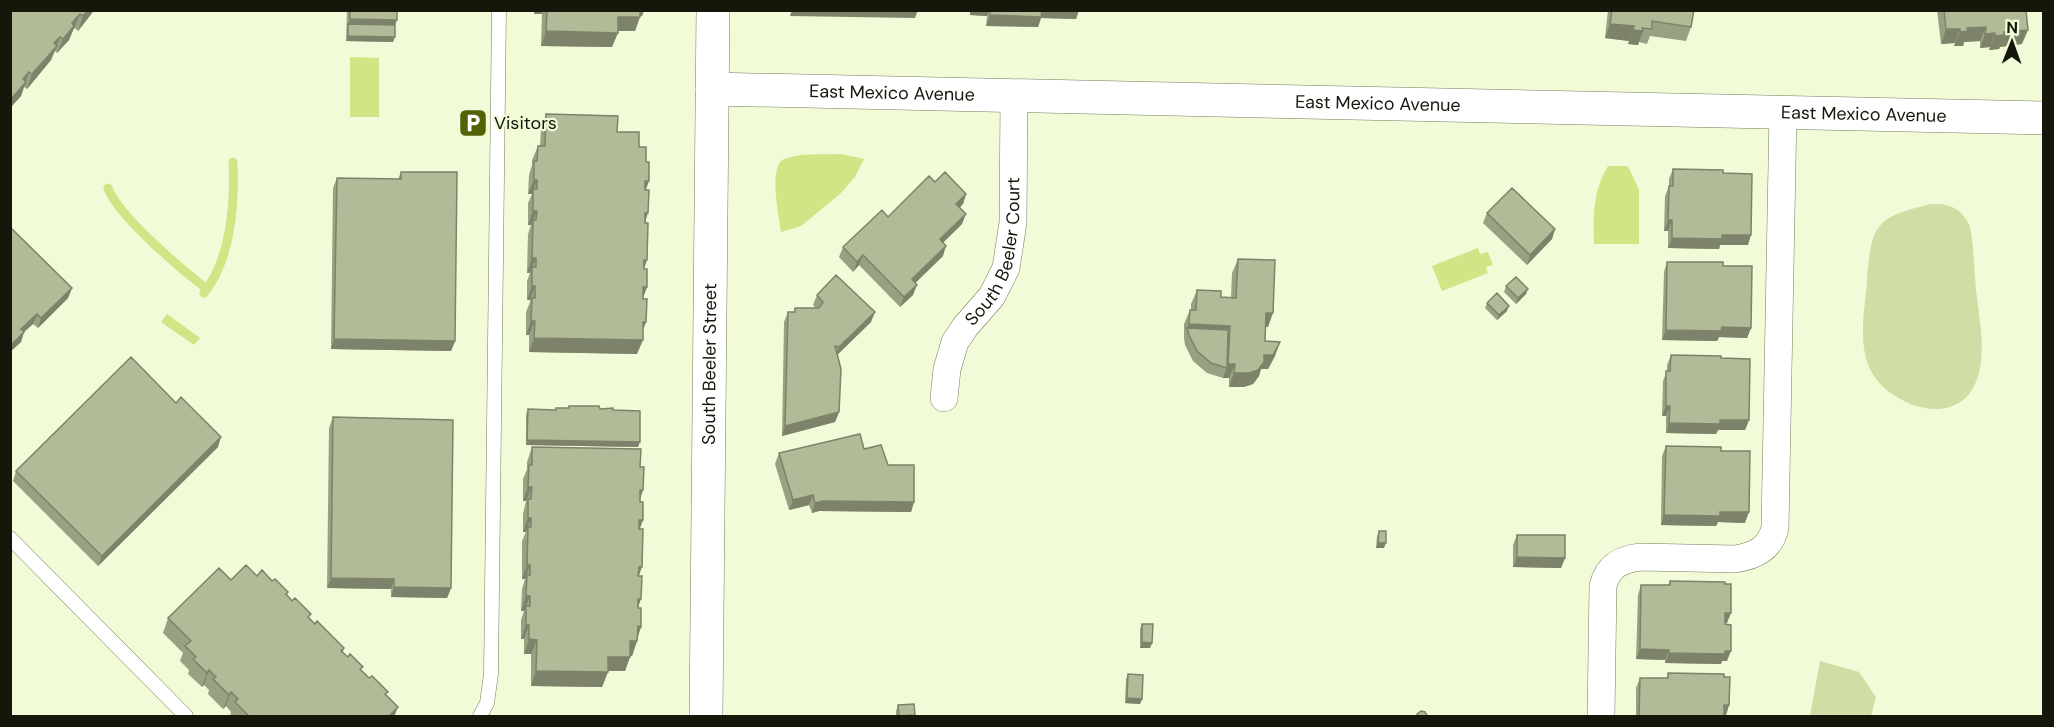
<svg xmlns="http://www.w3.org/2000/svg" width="2054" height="727" viewBox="0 0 2054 727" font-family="'DM Sans',sans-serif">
	<rect width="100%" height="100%" fill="#f2fbd7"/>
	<path fill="#d0dea5" d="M1931 204C1950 203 1961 208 1970 226 1974 247 1974 268 1976 289 1979 320 1988 355 1975 384 1954 431 1885 404 1869 367 1858 340 1865 308 1867 281 1871 225 1875 217 1931 204Z
		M1820 661 1859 672 1876 697 1871 716H1810Z"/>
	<path fill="#d0e586" d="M350 57 379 58V117H350Z
		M841 154 864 159 855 177 840 194 801 226 781 232C779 218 768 166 784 159 801 152 824 155 841 154Z
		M1608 166H1628L1639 190V244H1594C1593 216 1593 190 1608 166Z
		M1478 248 1480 254 1488 252 1493 265 1486 267 1488 273 1442 291 1432 266Z
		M167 314 200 338 194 345 161 322Z"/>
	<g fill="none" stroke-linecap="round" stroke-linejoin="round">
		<path stroke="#d0e586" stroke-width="9" d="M108 188C118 216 182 270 207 289
			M204 293C231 259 235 204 233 162"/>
		<g stroke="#747d5c" stroke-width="15">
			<path id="service" d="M10 538 186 716
				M480 716 487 703 491 674 499 10"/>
		</g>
		<g stroke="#747d5c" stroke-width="28">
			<g id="minor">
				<path id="s1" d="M944 398 947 369 955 342 965 327 992 296 1006 268 1013 223 1014 96"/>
				<path d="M1601 716 1603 586C1608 566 1621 559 1641 557L1735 559C1755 556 1770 549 1775 528L1783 112"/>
			</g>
		</g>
		<g stroke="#747d5c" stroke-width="34">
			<g id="tertiary">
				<path id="s2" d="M712 89 2044 118"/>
				<path id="s3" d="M706 716 713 10"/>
			</g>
		</g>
		<use href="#service" stroke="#fff" stroke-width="14"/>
		<use href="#minor" stroke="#fff" stroke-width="27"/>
		<use href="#tertiary" stroke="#fff" stroke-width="33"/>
	</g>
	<path fill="#99a183" d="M10 10 92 13 78 31 75 28 73 30 69 40 57 53 55 51 51 60 27 89 24 87 21 96 10 108Z
		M347 10H397L393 42 346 41Z
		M534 10H644L642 16H640L635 31H618L612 47 541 46 542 14H534Z
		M970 10H1079L1076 19 1041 18 1038 27 986 26 987 16 970 15Z
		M1608 10H1694L1691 27 1686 41 1650 36 1647 44 1639 42 1638 45 1628 44 1629 41 1605 38Z
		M1937 10H2026L2022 44 2000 47 1999 49 1989 50 1990 47 1980 48V41L1964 42 1963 46H1954L1955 43 1941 44Z
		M546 114 617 132 639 147 645 190 644 269 647 287 643 297V332L637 354 529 352V335H526V312L530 302V300H527V281L530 273H527L528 234 531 225H528V203L532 194H528L529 175 532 165V160L538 146H540L541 129Z
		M1673 169 1723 173 1748 245H1720L1719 249 1668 248V231H1664L1665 196 1669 186V179Z
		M401 172 455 341 451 351 331 349 333 188 337 178 398 179Z
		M935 182 966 194 963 204 960 207 962 224 943 243V256L915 283 913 295 900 307 859 265 853 272 839 257 843 247 888 217Z
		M1487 213 1555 229 1552 239 1527 265 1483 223Z
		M10 227 72 288 68 298 38 328 33 324 24 332 21 342 10 352Z
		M1238 259 1268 327H1266L1265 341 1275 356 1268 369H1261L1259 376 1253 384 1244 387H1229V378H1223L1207 373 1193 361 1185 345 1184 338V324L1190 310H1191V304L1197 290 1221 297 1231 298 1232 273Z
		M1667 262 1723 266 1751 328 1747 338 1719 337 1717 341 1662 340 1664 272Z
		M1506 286 1526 294 1516 304 1504 292Z
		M817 295 871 322 837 355 839 412 835 422 782 436 784 322 788 312H794L795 308H816L813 305Z
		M1487 303 1507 311 1497 320 1485 308Z
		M1671 355 1721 358 1749 420 1745 430H1718L1716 434 1666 433V416H1662L1663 381 1667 371V365Z
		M176 403 218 447 98 566 13 481 16 471Z
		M569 406 613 410 638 447 526 445V415L528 409 555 410 556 408H568Z
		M333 417 451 588 447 598 391 597V589L327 588 329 428Z
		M1666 446 1721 451 1745 523 1718 522 1716 526 1661 525 1662 456Z
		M532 447 640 467 643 490 640 500 638 608 641 627 632 656H630L625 671H608L602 687 531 686V654H524V639H521V620L524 611H521L522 589 525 579H522V541L526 532H523V514L526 501H523V479L527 469V462Z
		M864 449 888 465 914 502 911 512 819 511 812 513 809 505 789 510 775 464 779 453Z
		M1379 531 1384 548H1376L1377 536Z
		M1517 535 1565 558 1561 568 1513 567V545Z
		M257 576 272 581 288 592 287 595 315 624 344 648 343 652 369 678 388 692 386 695 394 717H230L231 712 226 706 223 709 208 694 209 690 204 685 202 687 188 674 189 670 180 661 183 653 163 633 168 618 231 580Z
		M1670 581 1727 623H1725L1727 661H1722L1721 664 1665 663V660L1636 659 1638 595 1641 585H1668Z
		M1142 624 1152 643 1150 648H1140V629Z
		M1668 673 1729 705 1726 715H1724V717H1636V688L1640 678H1667Z
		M1128 674 1142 699 1140 704 1125 703 1126 679Z
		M898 705 914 717H896V711Z"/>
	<path fill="#7d836a" d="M88 10H94L92 13 78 31 83 16Z
		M535 10H543L542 14H534Z
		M637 10H644L642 16H635Z
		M792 10H918L915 18 790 16Z
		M971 10H989L987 16 970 15Z
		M1041 10H1079L1076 19 1041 18 1038 27 986 26 990 15Z
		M80 14 69 40 57 53 63 39 72 23Z
		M618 17H640L635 31H613Z
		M350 19 397 20 393 30 348 24Z
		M1610 24 1634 26 1629 41 1605 38Z
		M1986 27 1980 41 1964 42 1963 46H1954L1960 32 1967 28Z
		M1946 29H1960L1955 43 1941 44Z
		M1633 30 1643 31 1638 45 1628 44Z
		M2028 30 2022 44 2000 47 1999 49 1989 50 1995 36 2004 32Z
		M546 31 618 33 612 47 541 46Z
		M1995 33 1990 47 1980 48 1985 34Z
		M348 36 395 37 393 42 346 41Z
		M60 37 51 60 27 89 32 74 54 43Z
		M29 72 21 96 10 108 11 99 23 79Z
		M534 180H537L532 194H528Z
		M645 181H649L644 195Z
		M966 194 963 204 953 214 956 204Z
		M533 211H537L531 225H528Z
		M645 213H648L643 228Z
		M966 214 962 224 936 249 940 239Z
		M1668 220H1672L1668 231H1664Z
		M1555 229 1552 239 1527 265 1530 255Z
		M1722 235H1751L1748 245H1720L1719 249 1668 248 1672 238Z
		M946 246 943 256 908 290 912 279Z
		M863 255 859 265 853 272 857 262Z
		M532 258H536L530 273H527Z
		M644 260H647L642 275Z
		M917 285 913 295 900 307 904 297Z
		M532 286H535L530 300H527Z
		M643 287H647L642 301Z
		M72 288 68 298 38 328 41 318Z
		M1528 289 1526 294 1516 304 1518 298Z
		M1509 306 1507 311 1497 320 1499 315Z
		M875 312 871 322 835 357 839 347Z
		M1266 313H1273L1268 327H1261Z
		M37 314 33 324 24 332 21 342 10 352V346L21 329Z
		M531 321H535L529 335H526Z
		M643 322H646L641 336Z
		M1189 324 1230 326 1225 340 1187 328Z
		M1722 327 1751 328 1747 338 1719 337 1717 341 1662 340 1666 330Z
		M534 338 643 340 637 354 529 352Z
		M334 339 455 341 451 351 331 349Z
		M1280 342 1275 356 1268 369H1261L1259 376 1253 384 1244 387H1229L1234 373 1264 355Z
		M1228 364H1235L1229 378H1223Z
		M1666 406H1670L1666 416H1662Z
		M839 412 835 422 782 436 785 426Z
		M1720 420H1749L1745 430H1718L1716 434 1666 433 1669 423Z
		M221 437 218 447 98 566 102 556Z
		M527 440 640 442 638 447 526 445Z
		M528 487H532L526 501H523Z
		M640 490H643L638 504Z
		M813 495 809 505 789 510 793 500Z
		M823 501 914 502 911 512 819 511 812 513 815 503Z
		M1720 512H1749L1745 523 1718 522 1716 526 1661 525 1664 515Z
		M528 518H531L526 532H523Z
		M639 520H643L638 534Z
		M1378 543H1386L1384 548H1376Z
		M1517 557 1565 558 1561 568 1513 567Z
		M527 565H530L525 579H522Z
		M639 567H642L637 581Z
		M331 578 394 579 391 589 327 588Z
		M394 587 451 588 447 598 391 597Z
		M526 596H530L524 611H521Z
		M638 599H641L636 613Z
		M1725 613H1731L1727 623H1721Z
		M526 625H529L524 639H521Z
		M638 626 641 627 636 641Z
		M529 639 537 640 531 654H524Z
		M630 641H637L632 656 625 655Z
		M1142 642 1152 643 1150 648H1140Z
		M1640 649 1669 650 1665 660 1636 659Z
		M1731 651 1727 661H1722L1721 664 1665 663 1669 653Z
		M608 657H630L625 671H603Z
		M209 670 204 685 202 687 207 673Z
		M536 671 608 672 602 687 531 686Z
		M231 692 226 706 223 709 229 695Z
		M1127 698 1142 699 1140 704 1125 703Z
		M1724 705H1729L1726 715H1720Z
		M398 707 394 717H388Z"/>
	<path fill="#b2bb98" stroke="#7d836a" stroke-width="1.5" d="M10 10H88L83 16 80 14 72 23 74 26 63 39 60 37 54 43 57 46 32 74 29 72 23 79 26 82 11 99Z
		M350 10H397V20L350 19Z
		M547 10H640V17H618V33L546 31Z
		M990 10H1042L1041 17 990 15Z
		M1612 10H1694L1691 27 1652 21V29L1642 28 1643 31 1633 30 1634 26 1610 24Z
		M1944 10H2026L2028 30 2004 32V35L1995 36V33L1985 34 1986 27 1967 28 1968 31 1960 32V29H1946Z
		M348 24 395 25V37L348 36Z
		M546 114 618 116 617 132H639V147H646V162H649V181H645V190H649L648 213H645V223H648L647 260H644V269H647V287H643V299H647L646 322H643V340L534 338 535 321H531L532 298H535V286H532V267H536V258H532L533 220H536L537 211H533V189H537V180H534V161H537L538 146H545Z
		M1673 169 1723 170V173L1752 174 1751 235H1722V239L1672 238V220H1668L1669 186H1673Z
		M401 172H457L455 341 334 339 337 178 401 179Z
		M945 172 966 194 956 204 966 214 940 239 946 246 912 279 917 285 904 297 863 255 857 262 843 247 882 210 888 217 929 176 935 182Z
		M1512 188 1555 229 1530 255 1487 213Z
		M10 227 72 288 41 318 37 314 21 329 24 332 10 346Z
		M1238 259 1275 260 1273 313H1266L1265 341 1280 342 1273 355H1264V362L1258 370 1249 373H1234L1235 364H1228L1230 326 1189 324 1190 310H1196L1197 290 1221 291V297L1236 298Z
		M1667 262H1723V266H1752L1751 328 1722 327 1721 331 1666 330Z
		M836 275 875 312 839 347 835 346 841 369 839 412 785 426 788 312H795V308H819L823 302 817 295Z
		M1516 277 1528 289 1518 298 1506 286Z
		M1497 293 1509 306 1499 315 1487 303Z
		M1187 328 1228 330 1227 368 1211 363 1197 351 1189 335Z
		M1671 355 1721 356V358L1750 359 1749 420H1720V424L1669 423 1670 406H1666V371H1670Z
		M131 357 176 403 181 397 221 437 102 556 16 471Z
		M569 406H599L600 409 613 408V410L640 411V442L527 440 528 409 556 410V408H569Z
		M333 417 453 420 451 588 394 587V579L331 578Z
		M860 434 864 449 881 445 888 465H914V502L823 501 815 503 813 495 793 500 779 453Z
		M1666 446 1721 447V451H1750L1749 512H1720V516L1664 515Z
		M532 447 641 449 640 467H644L643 490H640V502H643V520H639V529H643L642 567H639L638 576H642L641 599H638V608H641V627L638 626 637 641H630V657H608V672L536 671 537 640 529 639V625H526V606H530V596H526L527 575H530V565H527L528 527H531V518H528V499H531L532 487H528L529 465H532Z
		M1379 531H1386V543H1378Z
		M1517 535H1565V558L1517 557Z
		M246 565 257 576 262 570 272 581 275 579 288 592 286 594 292 601 295 598 311 614 308 617 315 624 317 621 344 648 341 651 348 657 350 654 363 667 360 669 369 678 372 676 388 692 385 694 398 707 388 717H250L235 702 238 699 231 692 229 695 213 679 216 677 209 670 207 673 193 659 196 657 185 646 191 641 168 618 219 568 231 580Z
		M1670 581 1725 582V584H1731V613H1725V624L1731 625V651H1725V654L1669 653V650L1640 649 1641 585H1670Z
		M1142 624H1153L1152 643 1142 642Z
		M1668 673 1724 674V677H1730L1729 705H1724V717H1639L1640 678H1668Z
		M1128 674 1143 675 1142 699 1127 698Z
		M914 704 915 715 899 716 898 705Z
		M1421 711 1425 712 1428 717H1417V714Z"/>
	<defs>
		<g id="parking-square" transform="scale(1.5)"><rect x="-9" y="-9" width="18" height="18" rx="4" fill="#546205" stroke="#f2fbd7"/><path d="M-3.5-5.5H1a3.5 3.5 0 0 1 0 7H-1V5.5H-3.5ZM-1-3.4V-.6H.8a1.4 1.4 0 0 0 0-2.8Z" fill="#fff"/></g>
	</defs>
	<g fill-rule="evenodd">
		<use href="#parking-square" x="473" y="123"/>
	</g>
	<g text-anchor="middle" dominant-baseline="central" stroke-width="4.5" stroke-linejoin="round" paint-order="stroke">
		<g font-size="18" fill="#14170a" stroke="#f2fbd7">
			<text stroke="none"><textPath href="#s2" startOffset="180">East Mexico Avenue</textPath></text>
			<text stroke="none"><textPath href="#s2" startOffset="666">East Mexico Avenue</textPath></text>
			<text stroke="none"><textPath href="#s2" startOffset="1152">East Mexico Avenue</textPath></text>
			<text stroke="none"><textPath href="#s1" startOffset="160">South Beeler Court</textPath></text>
			<text stroke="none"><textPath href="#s3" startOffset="352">South Beeler Street</textPath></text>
		</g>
		<g font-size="18" fill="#14170a" stroke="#f2fbd7" text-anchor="start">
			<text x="494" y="123">Visitors</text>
		</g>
	</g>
	<rect width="2054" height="727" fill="none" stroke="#14170a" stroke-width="24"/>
	<g transform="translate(2012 42) rotate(1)" stroke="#f2fbd7" stroke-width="4.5" paint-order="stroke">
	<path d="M0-4.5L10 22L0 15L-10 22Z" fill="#14170a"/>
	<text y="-9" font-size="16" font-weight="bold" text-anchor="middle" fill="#14170a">N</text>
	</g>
</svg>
